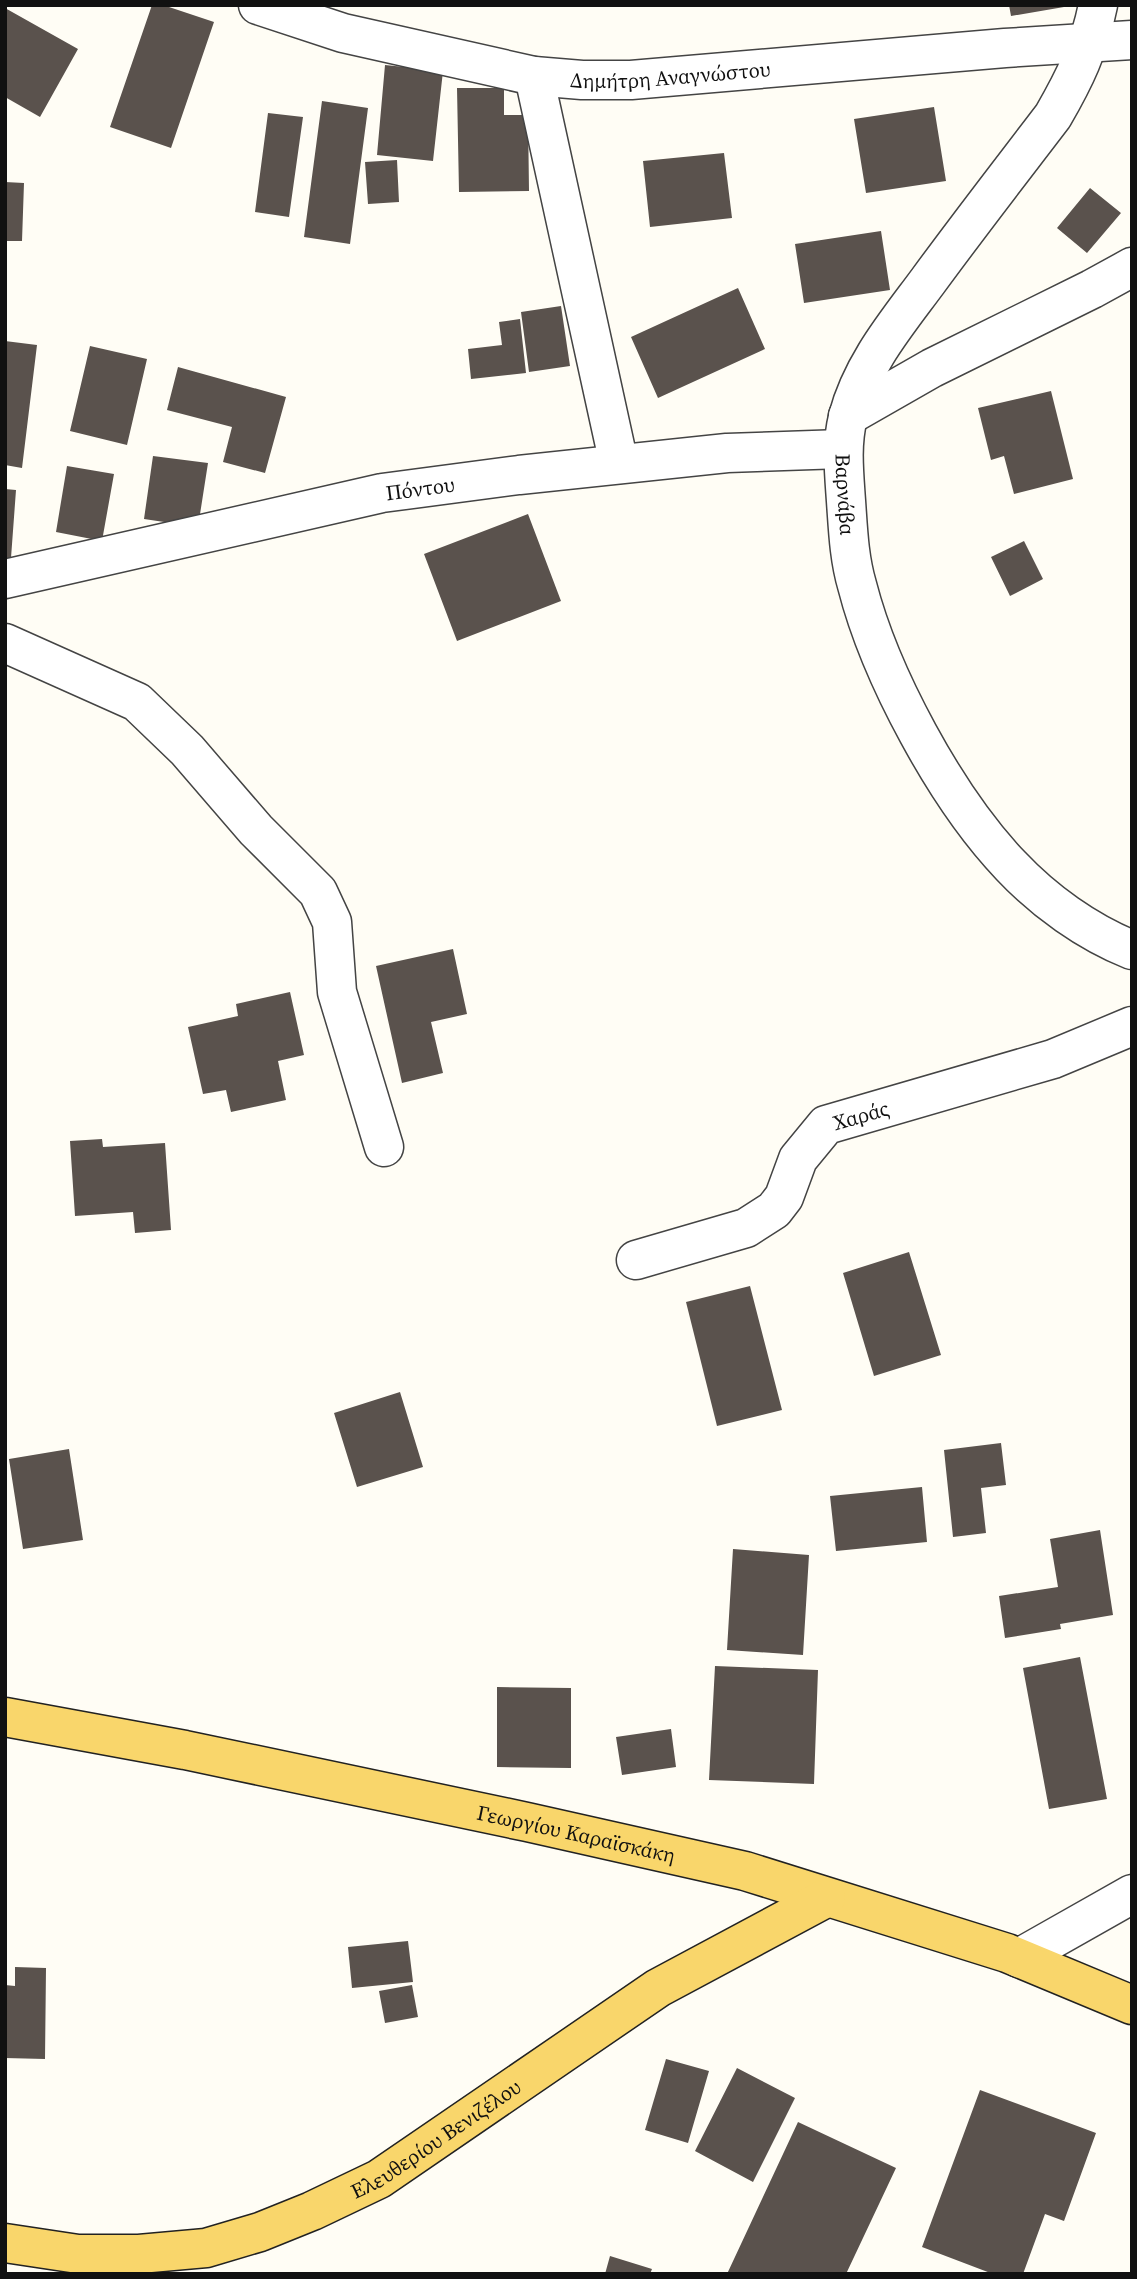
<svg xmlns="http://www.w3.org/2000/svg" width="1137" height="2279" viewBox="0 0 1137 2279" font-family="'Source Serif 4',serif">
	<rect width="100%" height="100%" fill="#fffdf5"/>
	<path fill="#5a524d" d="M152 5H163L214 22 171 148 110 127Z
		M1009 5H1064V7L1011 16Z
		M5 8 78 49 40 117 5 97Z
		M385 65 443 71 433 161 377 155Z
		M457 88H504V115H528L529 191 459 192Z
		M322 101 368 108 350 244 304 237Z
		M934 107 946 181 866 193 854 119Z
		M268 113 303 117 289 217 255 212Z
		M724 153 732 218 650 227 643 161Z
		M397 160 399 202 368 204 365 162Z
		M5 182 24 183 22 241H5Z
		M1090 188 1121 213 1087 253 1057 228Z
		M881 231 890 290 804 303 795 244Z
		M738 288 765 349 658 398 631 337Z
		M561 306 570 366 529 372 521 312Z
		M520 319 526 373 471 379 468 349 502 345 499 322Z
		M5 341 37 345 22 468 5 465Z
		M90 346 147 359 127 445 70 431Z
		M178 367 286 397 265 473 223 462 232 427 167 410Z
		M1051 391 1073 479 1014 494 1004 456 991 460 978 408Z
		M153 456 208 463 198 527 144 519Z
		M67 466 114 474 102 541 56 532Z
		M5 489 16 490 11 558H5Z
		M528 514 561 601 457 641 424 554Z
		M1024 541 1043 579 1010 596 991 557Z
		M453 949 467 1014 431 1022 443 1073 402 1083 376 966Z
		M290 992 304 1055 278 1061 286 1100 231 1112 226 1090 203 1094 188 1027 238 1016 236 1004Z
		M102 1139 103 1147 165 1143 171 1230 135 1233 133 1212 75 1216 70 1141Z
		M909 1252 941 1355 874 1376 843 1273Z
		M750 1286 782 1410 717 1426 686 1302Z
		M400 1392 423 1467 357 1487 334 1413Z
		M1001 1443 1006 1485 981 1488 986 1533 953 1537 944 1450Z
		M69 1449 83 1540 23 1549 9 1459Z
		M922 1487 927 1542 836 1551 830 1496Z
		M1100 1530 1113 1615 1060 1624 1061 1629 1005 1638 999 1596 1058 1587 1050 1539Z
		M733 1549 809 1555 803 1655 727 1650Z
		M1080 1657 1107 1799 1049 1809 1023 1668Z
		M715 1666 818 1670 814 1784 709 1780Z
		M497 1687 571 1688V1768L497 1767Z
		M671 1729 676 1767 622 1775 616 1737Z
		M408 1941 413 1982 352 1988 348 1947Z
		M15 1967 46 1968 45 2059 5 2058V1985L15 1986Z
		M412 1985 418 2017 385 2023 379 1991Z
		M666 2059 709 2071 688 2143 645 2130Z
		M737 2068 795 2098 753 2182 695 2151Z
		M980 2090 1096 2133 1064 2221 1045 2214 1023 2274H993L922 2247Z
		M798 2122 896 2168 846 2274H727Z
		M610 2256 652 2269 650 2274H605Z"/>
	<g fill="none" stroke-linecap="round" stroke-linejoin="round">
		<g stroke="#444" stroke-width="41">
			<g id="minor">
				<path id="s1" d="M258 5 343 33 534 76 582 80H631L1005 48 1132 40"/>
				<path id="s2" d="M1098 5C1089 49 1075 78 1053 116 1011 171 969 225 928 281 897 323 862 364 848 417 841 445 844 472 846 501 848 529 849 558 857 585 880 675 946 798 1011 866 1044 901 1087 932 1132 950"/>
				<path d="M534 76 619 464"/>
				<path d="M848 416 932 368 1092 289 1132 267"/>
				<path id="s3" d="M5 579 382 493 519 475 727 453 842 449"/>
				<path d="M5 643 137 702 187 750 256 830 318 892 332 922 337 992 384 1147"/>
				<path id="s4" d="M636 1260 746 1228 774 1210 784 1197 798 1159 826 1125 1053 1059 1132 1026"/>
				<path d="M1019 1958 1132 1894"/>
			</g>
		</g>
		<g stroke="#222" stroke-width="41">
			<g id="major">
				<path id="s5" d="M5 1717 185 1750 527 1822 745 1871 1007 1953 1132 2005"/>
				<path id="s6" d="M5 2243 78 2254H139L206 2248 260 2232 312 2211 379 2179 658 1988 826 1898"/>
			</g>
		</g>
		<use href="#minor" stroke="#fff" stroke-width="38"/>
		<use href="#major" stroke="#f9d66b" stroke-width="38"/>
	</g>
	<g text-anchor="middle" dominant-baseline="central" stroke-width="7" stroke-linejoin="round" paint-order="stroke">
		<g font-size="21" fill="#111" stroke="#fff">
			<text stroke="none"><textPath href="#s1" startOffset="422">Δημήτρη Αναγνώστου</textPath></text>
			<text stroke="none"><textPath href="#s3" startOffset="425">Πόντου</textPath></text>
			<text stroke="none"><textPath href="#s2" startOffset="564">Βαρνάβα</textPath></text>
			<text stroke="none"><textPath href="#s4" startOffset="285">Χαράς</textPath></text>
			<text stroke="none"><textPath href="#s5" startOffset="583">Γεωργίου Καραϊσκάκη</textPath></text>
			<text stroke="none"><textPath href="#s6" startOffset="458">Ελευθερίου Βενιζέλου</textPath></text>
		</g>
	</g>
	<rect width="1137" height="2279" fill="none" stroke="#111111" stroke-width="14"/>
</svg>
